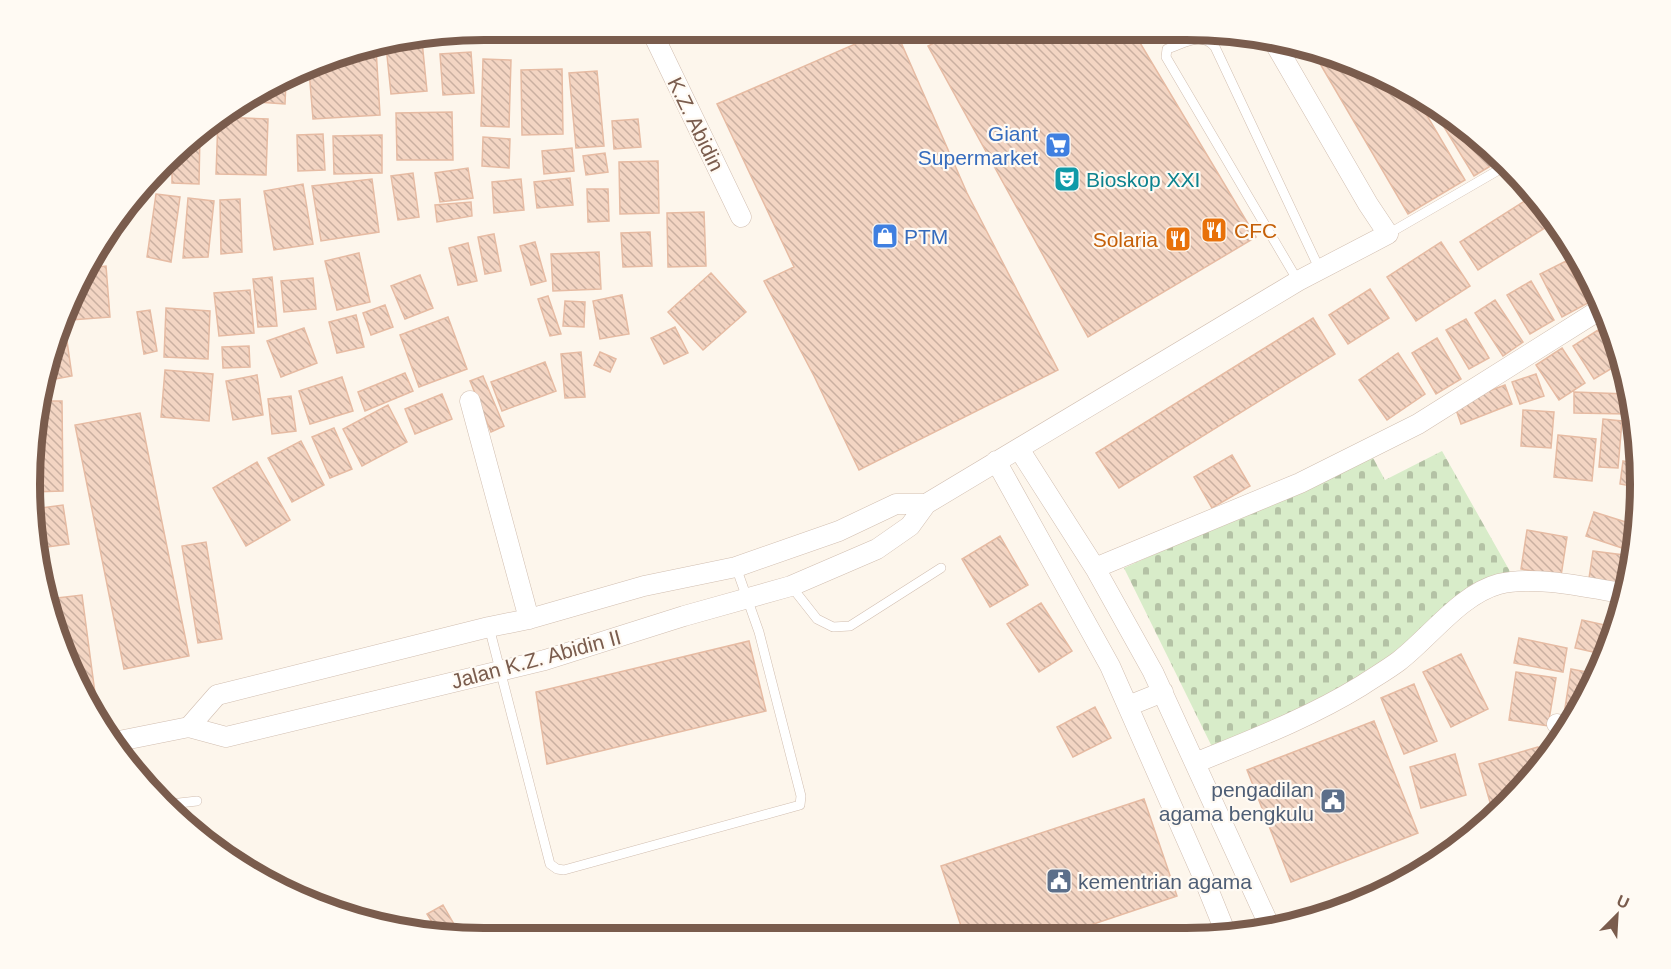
<svg xmlns="http://www.w3.org/2000/svg" width="1671" height="969" viewBox="0 0 1671 969" font-family="Arial,sans-serif">
	<defs>
		<pattern id="cemetery-stones" width="16" height="16" patternUnits="userSpaceOnUse" patternTransform="scale(1.5)"><rect width="16" height="16" fill="#d8ecc9"/><path d="M2 7V4a2 2 0 0 1 4 0v3zM10 15v-3a2 2 0 0 1 4 0v3z" fill="#b4c2a5"/></pattern>
		<pattern id="building-back-hatch" width="6" height="6" patternUnits="userSpaceOnUse" patternTransform="scale(1.5)"><rect width="6" height="6" fill="#f3d5c3"/><path d="M-1 5l2 2M0 0l6 6M5-1l2 2" fill="none" stroke="#cab0a1"/></pattern>
	</defs>
	<rect width="100%" height="100%" fill="#fdf6ec"/>
	<path fill="url(#cemetery-stones)" d="M1442 451 1516 582 1448 621 1353 696 1217 757 1124 568 1372 456 1385 480Z"/>
	<path fill="url(#building-back-hatch)" stroke="#e6bba3" stroke-width="1.5" d="M885 31H896L967 193 1058 370 859 470 814 376 764 281 794 267 717 104Z
		M957 31H1133L1256 237 1088 337 928 46Z
		M422 41 427 91 391 94 386 46Z
		M376 48 380 115 313 119 309 70 339 54Z
		M1312 50 1333 54 1415 95 1465 180 1408 214Z
		M471 52 474 93 443 95 440 54Z
		M483 59 511 60 509 127 481 126Z
		M562 69 563 134 522 135 521 70Z
		M597 71 604 146 576 148 569 73Z
		M286 82 285 104 257 102V98Z
		M1428 101 1439 106 1479 139 1494 164 1474 176Z
		M452 112 453 160H397L396 113Z
		M220 117 268 119 266 175 216 174 218 119Z
		M638 119 641 147 614 149 612 121Z
		M200 132 199 184 172 183V162Z
		M323 134 325 170 298 171 297 135Z
		M382 135V173L334 174 333 136Z
		M483 137 510 139 509 168 482 166Z
		M572 148 574 171 544 174 542 151Z
		M605 153 608 172 586 175 583 156Z
		M658 161 659 213 620 214 619 162Z
		M468 168 473 198 440 202 435 173Z
		M413 173 419 217 398 220 391 176Z
		M570 178 573 205 537 208 534 182Z
		M372 179 379 232 321 241 312 186Z
		M521 179 524 210 494 213 492 182Z
		M303 184 313 244 274 250 264 191Z
		M587 189H608L609 221 588 222Z
		M156 194 180 197 171 262 147 257Z
		M1534 195 1556 221 1478 270 1460 242Z
		M188 198 214 201 208 257 183 258Z
		M240 199 242 252 221 254 220 200Z
		M471 202 472 216 437 222 435 205Z
		M704 212 706 266 668 267 667 213Z
		M650 232 652 266 623 267 621 233Z
		M494 234 501 271 485 274 478 237Z
		M535 242 546 281 531 285 520 246Z
		M1441 242 1470 286 1416 321 1387 277Z
		M468 243 477 281 458 285 449 248Z
		M599 252 601 289 553 291 551 254Z
		M359 253 370 302 337 310 325 261Z
		M1577 256 1600 299 1597 300 1575 257Z
		M1566 261 1588 303 1562 317 1540 274Z
		M106 266 110 317 71 320V311L90 268Z
		M711 273 746 312 703 350 668 312Z
		M420 275 433 308 405 319 391 286Z
		M272 277 277 326 258 327 253 279Z
		M313 278 316 309 284 312 281 281Z
		M1531 281 1554 320 1530 334 1507 295Z
		M1370 289 1389 318 1348 344 1329 315Z
		M250 290 254 333 219 336 214 293Z
		M622 295 629 334 600 339 593 301Z
		M548 296 561 334 550 336 538 299Z
		M1495 300 1523 342 1503 356 1475 313Z
		M565 301 585 302 584 327 563 326Z
		M385 305 393 327 371 335 363 313Z
		M166 308 210 311 208 359 164 357Z
		M150 310 157 351 144 354 137 312Z
		M356 315 364 347 337 353 329 322Z
		M448 317 467 369 419 387 400 335Z
		M1313 318 1335 354 1119 488 1096 453Z
		M1466 319 1489 358 1469 369 1446 330Z
		M675 327 688 353 664 364 651 338Z
		M304 328 317 363 281 377 267 341Z
		M1598 330 1619 364 1594 379 1573 346Z
		M1437 338 1461 379 1436 394 1412 353Z
		M67 341 72 376 44 381 46 367 57 342Z
		M249 346 250 367 223 368 222 347Z
		M1562 348 1585 383 1559 400 1536 365Z
		M581 352 585 397 565 398 561 354Z
		M600 352 616 359 610 372 594 365Z
		M1398 353 1425 394 1387 420 1359 380Z
		M545 362 556 391 502 411 491 382Z
		M165 370 213 374 209 421 161 417Z
		M405 373 413 391 365 411 358 392Z
		M1536 374 1544 396 1520 404 1512 382Z
		M257 375 263 415 233 420 226 381Z
		M483 376 504 426 491 432 470 381Z
		M342 377 353 411 310 424 299 391Z
		M1505 385 1512 404 1461 424 1454 404Z
		M1574 392 1627 394V414L1574 413Z
		M442 394 452 419 415 434 405 409Z
		M291 396 296 431 272 434 268 399Z
		M41 401H62L63 491 31 492 30 485Z
		M388 405 407 442 362 466 343 429Z
		M1523 410 1554 412 1551 448 1521 446Z
		M140 413 189 656 124 669 75 425Z
		M1603 419 1622 421 1618 468 1599 467Z
		M1629 424H1635L1637 440H1629Z
		M334 428 352 469 330 478 312 437Z
		M1558 435 1596 439 1592 481 1554 477Z
		M301 441 324 485 292 502 268 458Z
		M1232 455 1250 486 1212 508 1194 477Z
		M1623 461 1639 464 1641 488 1620 484Z
		M257 462 290 520 246 546 213 488Z
		M63 505 69 544 40 548 34 509Z
		M1594 512 1629 523 1622 548 1586 536Z
		M1527 530 1567 537 1561 576 1521 569Z
		M1000 536 1028 585 990 607 962 559Z
		M206 542 222 639 198 643 182 546Z
		M1593 551 1624 555 1619 589 1588 585Z
		M82 595 95 693 88 694 54 631 49 599Z
		M1041 603 1072 651 1039 672 1007 624Z
		M1582 620 1605 625 1598 653 1575 648Z
		M1519 638 1567 648 1563 672 1514 663Z
		M749 641 766 711 547 764 536 692Z
		M1461 654 1488 709 1451 727 1423 672Z
		M1571 669 1598 674 1572 723 1563 721Z
		M1516 672 1556 678 1548 726 1509 720Z
		M1414 684 1437 741 1404 754 1381 698Z
		M1095 707 1111 738 1073 757 1057 727Z
		M1374 721 1418 833 1291 882 1247 770Z
		M1538 747 1543 763 1508 806 1494 816 1479 764Z
		M1455 754 1466 795 1421 808 1410 767Z
		M1144 799 1177 896 1052 938H965L941 866Z
		M443 905 462 938 440 935 427 914Z"/>
	<g fill="none" stroke-linecap="round" stroke-linejoin="round">
		<g stroke="#d1beb0" stroke-width="10">
			<path id="service" d="M1388 234 1509 164
				M1298 281 1166 57 1167 49C1186 43 1201 31 1215 47L1320 270
				M791 586 817 619 833 627 850 626 941 568
				M489 627 550 864 557 869 564 870 800 805 801 796 759 632 736 567
				M170 804 197 801"/>
		</g>
		<g stroke="#d1beb0" stroke-width="21">
			<path id="minor" d="M651 30 741 217
				M470 401 529 619
				M1019 449 1095 568 1153 672 1270 927
				M996 461 1110 666 1204 879 1227 936
				M1095 568 1300 483 1418 424 1604 307
				M1128 706 1163 692
				M1557 724 1569 729
				M189 727 226 737 545 660 684 616 791 586 877 549 910 526 926 504 1298 281 1388 234 1368 204 1274 42
				M114 742 189 727 217 695 489 627 529 619 644 586 736 567 839 531 896 504H926
				M1195 763C1251 740 1309 718 1361 686 1373 678 1387 670 1399 661 1430 637 1461 594 1499 584 1535 575 1590 588 1626 594"/>
		</g>
		<use href="#service" stroke="#fff" stroke-width="9"/>
		<use href="#minor" stroke="#fff" stroke-width="20"/>
	</g>
	<defs>
		<g id="supermarket-square" transform="scale(1.35)"><rect x="-9" y="-9" width="18" height="18" rx="4" fill="#3f7fe0" stroke="#fffaf3"/><path d="M-6-5.5h2.5l.6 2H6L4.5 2H-2.5L-4.4-4H-6ZM-1.5 3.2a1.3 1.3 0 1 0 .1 0ZM3 3.2a1.3 1.3 0 1 0 .1 0Z" fill="#fff"/></g>
		<g id="theatre-square" transform="scale(1.35)"><rect x="-9" y="-9" width="18" height="18" rx="4" fill="#0f9aa8" stroke="#fffaf3"/><path d="M-5-5.5Q0-4 5-5.5V0Q5 5 0 6Q-5 5-5 0ZM-3.3-2.5H-1v1.5H-3.3ZM1-2.5H3.3v1.5H1ZM-2.8 1Q0 5.5 2.8 1Z" fill="#fff"/></g>
		<g id="restaurant-square" transform="scale(1.35)"><rect x="-9" y="-9" width="18" height="18" rx="4" fill="#e8710a" stroke="#fffaf3"/><path d="M-5-6h1v4h1v-4h1v4h1v-4h1v5L-1.5 .5V6h-2V.5L-5-1ZM5-6V6H3V1.5H1.5Q1.5-4 5-6Z" fill="#fff"/></g>
		<g id="shop-square" transform="scale(1.35)"><rect x="-9" y="-9" width="18" height="18" rx="4" fill="#3f7fe0" stroke="#fffaf3"/><path d="M-5-2.5h2.3a2.7 3.5 0 0 1 5.4 0H5L5.5 6h-11ZM-1.5-2.5h3a1.5 2.3 0 0 0-3 0Z" fill="#fff"/></g>
		<g id="civic-square" transform="scale(1.35)"><rect x="-9" y="-9" width="18" height="18" rx="4" fill="#5c6f8a" stroke="#fffaf3"/><path d="M-.6-6.5H3V-4.5H.6V-3L4-1V1h2V6H-6V1h2V-1L-.6-3ZM-1.2 2.5V6h2.4V2.5Z" fill="#fff"/></g>
	</defs>
	<g fill-rule="evenodd">
		<use href="#supermarket-square" x="1058" y="145"/>
		<use href="#theatre-square" x="1067" y="179"/>
		<use href="#restaurant-square" x="1214" y="230"/>
		<use href="#shop-square" x="885" y="236"/>
		<use href="#restaurant-square" x="1178" y="239"/>
		<use href="#civic-square" x="1333" y="801"/>
		<use href="#civic-square" x="1059" y="881"/>
	</g>
	<g text-anchor="middle" dominant-baseline="central" stroke-width="4.5" stroke-linejoin="round" paint-order="stroke">
		<g font-size="21" fill="#7a5c4d" stroke="#fffaf3">
			<text transform="translate(696 124) rotate(64)">K.Z. Abidin</text>
			<text transform="translate(536 659) rotate(-15)">Jalan K.Z. Abidin II</text>
		</g>
		<g font-size="21" fill="#366cbe" stroke="#fffaf3" text-anchor="end">
			<text x="1038" y="133">Giant<tspan x="1038" dy="24">Supermarket</tspan></text>
			<text x="904" y="236" text-anchor="start">PTM</text>
		</g>
		<g font-size="21" fill="#0d838f" stroke="#fffaf3" text-anchor="start">
			<text x="1086" y="179">Bioskop XXI</text>
		</g>
		<g font-size="21" fill="#c56008" stroke="#fffaf3" text-anchor="start">
			<text x="1234" y="230">CFC</text>
			<text x="1158" y="239" text-anchor="end">Solaria</text>
		</g>
		<g font-size="21" fill="#4e5e75" stroke="#fffaf3" text-anchor="end">
			<text x="1314" y="789">pengadilan<tspan x="1314" dy="24">agama bengkulu</tspan></text>
			<text x="1078" y="881" text-anchor="start">kementrian agama</text>
		</g>
	</g>
	<path d="M0 0H1671V969H0ZM484 40H1186A444 444 0 0 1 1630 484V484A444 444 0 0 1 1186 928H484A444 444 0 0 1 40 484V484A444 444 0 0 1 484 40Z" fill="#fffaf3" fill-rule="evenodd"/>
	<path fill="none" stroke="#7a5c4d" stroke-width="8" d="M484 40H1186A444 444 0 0 1 1630 484V484A444 444 0 0 1 1186 928H484A444 444 0 0 1 40 484V484A444 444 0 0 1 484 40Z"/>
	<g transform="translate(1617 915) rotate(24)" stroke="#fffaf3" stroke-width="4.5" paint-order="stroke">
	<path d="M0-4.5L10 22L0 15L-10 22Z" fill="#7a5c4d"/>
	<text y="-9" font-size="16" font-weight="bold" text-anchor="middle" fill="#7a5c4d">U</text>
	</g>
</svg>
